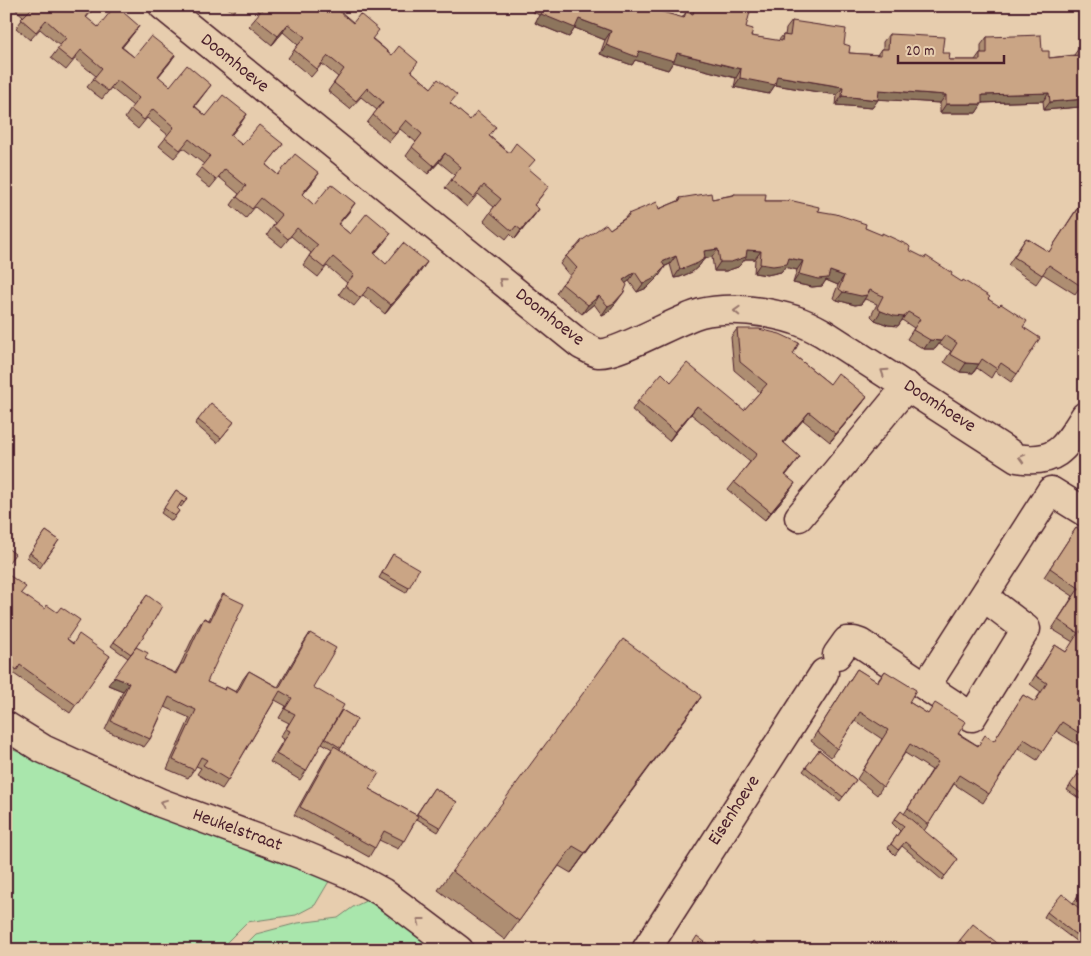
<svg xmlns="http://www.w3.org/2000/svg" width="1091" height="956" viewBox="0 0 1091 956" font-family="Dekko,sans-serif">
	<rect width="100%" height="100%" fill="#e7cdae"/>
	<filter id="ink" filterUnits="userSpaceOnUse"><feTurbulence type="fractalNoise" baseFrequency=".02" numOctaves="2"/><feDisplacementMap in="SourceGraphic" scale="10" xChannelSelector="R" yChannelSelector="G"/><feConvolveMatrix kernelMatrix="1 2 1 2 8 2 1 2 1" color-interpolation-filters="sRGB"/></filter>
	<g filter="url(#ink)">
		<path fill="#a9e6ac" stroke="#7a826c" d="M6 747 331 878 315 905 296 915 247 922 219 950H6Z
			M372 898 444 950H240L256 934 298 923 338 918 353 907Z"/>
		<g fill="none" stroke-linecap="round" stroke-linejoin="round">
			<g stroke="#4a1f2b" stroke-width="31">
				<path id="minor" d="M163 6 581 345C586 347 593 352 598 353 615 356 678 319 701 313 729 306 768 311 795 320 805 323 814 328 823 333L1017 458C1057 465 1066 446 1085 416
					M1051 491 1085 512
					M799 517 907 386
					M837 655 847 641H854L860 643 972 717 1026 629 984 597
					M926 686 1051 491
					M6 726 43 749 161 803 308 857 349 874 382 892 459 950
					M646 950 824 673"/>
			</g>
			<use href="#minor" stroke="#e7cdae" stroke-width="28"/>
		</g>
		<path fill="#ae8e72" stroke="#4a1f2b" d="M12 6H96L86 18 98 27 139 26 122 47 134 57 175 55 158 77 170 86 211 85 195 106 206 116 247 114 230 136 242 145 283 144 266 165 278 175 313 182 302 195 314 205 349 212 338 224 350 234 385 241 374 254 386 264 421 271 385 314 363 295 354 306 339 294 347 283 327 266 318 277 303 265 311 253 291 236 282 247 267 235 275 223 255 207 246 218 231 205 239 194 219 177 210 188 195 176 204 164 183 148 174 158 159 146 168 135 147 118 138 129 125 118 133 106 111 88 102 99 94 93 87 87 96 76 75 59 66 70 51 58 60 46 40 29 30 40 16 28 24 17Z
			M225 6H238L233 12Z
			M252 6H334L412 72 529 169 543 194 534 205 539 209 533 217 515 239 510 234 506 239 484 221 494 207 478 194 467 207 445 188 455 175 439 162 428 174 406 156 416 142 400 129 389 142 367 123 377 110 361 97 350 109 328 91 338 77 322 64 311 77 288 58 298 45 283 32 272 45 249 26 260 13Z
			M522 6H656L655 10 682 18 686 12 690 13 692 6H728L746 27 751 36 778 41 783 35H785L786 29 792 21 844 44 849 53 877 55 881 49H883V42L889 34 942 53 949 60H975L980 53H981V45L987 37 1042 51 1049 58 1074 55 1079 48V40L1085 32V101L1080 107 1044 110 1043 101 982 103 976 113H940V103L878 99 872 108 836 105 837 95 775 85 769 94 734 87 736 78 673 62 668 70 635 60 632 65 600 54 605 40 575 28 569 37 535 23 539 15Z
			M734 194 765 201H788L789 200 865 228 909 250 988 299 1023 327 1017 374 1011 382 995 371 991 378 977 368 973 373 960 372 944 362 951 351 939 344 935 349H924L907 339 914 328 902 320 898 326 888 325 875 320 871 316 877 304 865 299 861 304 855 305 837 300 833 298 838 285 826 280 822 286 812 287 793 283 797 270 785 267 781 272 767 275 754 273 755 259H745L740 265 738 267 726 271H714L712 257 704 259 699 266 692 272 680 277 674 278 670 264 664 267 659 276 647 288 637 292 629 281 626 283 618 300 608 312 602 315 594 304 582 314 556 293 562 284 570 276 560 264 566 256 577 246 581 241 610 229 625 218 628 214 659 209 678 201 680 198 712 199 733 195Z
			M1085 196V280L1075 294 1043 274 1036 284 1008 265 1026 238 1049 252Z
			M737 329 793 354 830 384 867 397 861 405 830 442 803 420 784 443 800 457 785 476 789 492 765 520 728 490 750 462 691 414 669 441 632 410 638 401 671 382 744 410 760 392 734 370 731 337Z
			M198 420 234 422 217 443 195 424Z
			M176 490 188 498 181 507 179 505 177 509 179 511 172 521 161 513Z
			M1076 528 1085 534 1076 700 1085 706V749L1056 731 1037 760 1018 748 983 803 954 784 924 831 958 859 942 880 902 846 895 855 888 848 900 831 892 823 901 811 904 814 932 770 905 753 877 795 857 779 882 739 855 721 831 757 811 741 857 669 877 682 885 671 909 702 977 745 994 741 1023 695 1034 702 1041 692 1030 684 1055 645 1066 652 1073 642 1052 629 1073 596 1044 577Z
			M46 531 59 540 40 568 27 557Z
			M393 554 409 588 406 593 379 578Z
			M6 573 21 593 67 639 73 643 110 656 70 713 14 674 11 678 6 675Z
			M223 594 207 682 225 690 226 687 236 692 243 679 249 671 278 687 304 642 310 633 313 687 342 710 357 719 340 749 369 789 416 815 434 788 457 802 438 832 417 819 398 849 379 840 369 857 294 815 328 754 332 749 322 743 306 771 300 780 270 762 284 739 280 737 289 723 279 718 286 706 275 700 228 780 222 789 197 774 201 768 196 766 188 778 167 769 190 718 165 707 150 739 144 747 105 730 123 691 108 685 145 659 175 673 180 665 198 627 204 618 209 620 217 603Z
			M147 595 152 624 128 658 111 646Z
			M701 697 571 873 559 866 505 940 438 890 452 871Z
			M819 750 856 780 840 801 803 771Z
			M1078 774 1085 793 1080 799 1067 790Z
			M1085 887V948L1044 917 1047 912 1073 903Z
			M960 940 1006 950H955L954 948Z"/>
		<path fill="#8d745d" stroke="#4a1f2b" d="M541 14 579 19 611 31 605 40 575 28 569 37 535 23Z
			M288 24 283 32 272 45 278 36Z
			M139 26 133 34 116 55 121 47Z
			M606 45 639 51 677 53 741 69 736 78 673 62 668 70 635 60 632 65 600 54Z
			M175 55 169 64 152 84 158 76Z
			M777 76 843 87 837 95 775 85 769 94 734 87 740 78Z
			M879 90 946 95 940 103 874 99Z
			M1049 93 1043 101 976 103 982 95Z
			M842 96 878 100 872 108 836 105Z
			M1085 99V101L1080 107 1044 110 1050 102Z
			M946 104H982L976 113H940Z
			M247 114 241 123 224 144 230 135Z
			M445 153 439 162 428 174 434 166Z
			M319 173 313 182 296 203 302 194Z
			M355 203 349 212 332 232 338 224Z
			M539 209 533 217 515 239 521 230Z
			M391 233 385 241 368 262 374 253Z
			M718 249 712 257 704 259 699 266 692 272 680 277 674 278 680 269 704 251Z
			M747 250 761 251 755 259H745L740 265 738 267 726 271H714L720 262Z
			M676 256 670 264 656 270 662 262Z
			M789 258 803 261 797 270 785 267 781 272 767 275 754 273 760 264Z
			M427 262 421 271 385 314 391 305Z
			M665 267 659 276 647 288 637 292 643 284Z
			M830 271 844 276 838 285 826 280 822 286 812 287 793 283 799 274Z
			M635 272 629 281 618 289 623 280Z
			M624 292 618 300 608 312 602 315 608 306Z
			M843 292 867 295 861 304 855 305 837 300Z
			M599 296 594 304 582 314 588 305Z
			M881 311 904 317 898 326 888 325 875 320Z
			M930 340 941 341 935 349H924Z
			M966 363 979 364 973 373 960 372Z
			M867 397 861 405 830 442 836 434Z
			M697 406 691 414 669 441 675 432Z
			M809 412 803 420 777 451 783 442Z
			M800 457 794 465 779 484 785 475Z
			M795 483 789 492 765 520 771 512Z
			M114 677 129 683 123 691 108 685Z
			M701 697 687 717 571 873 585 853Z"/>
		<path fill="#caa585" stroke="#4a1f2b" d="M28 6H95L86 17 98 27 115 6H116L139 26 121 47 134 57 151 36 175 55 158 76 170 86 187 65 211 85 194 106 206 116 223 95 247 114 230 135 242 145 259 125 283 144 266 165 278 175 295 154 319 173 302 194 314 205 331 184 355 203 338 224 350 234 367 213 391 233 374 253 386 264 403 243 427 262 391 305 369 287 360 298 345 285 354 275 333 257 324 268 309 256 318 245 297 228 288 239 273 226 282 215 261 198 252 209 237 197 246 186 225 169 216 180 201 167 210 156 189 139 180 150 165 138 174 127 153 109 144 120 130 109 139 98 117 80 108 91 100 85 93 79 102 68 81 50 72 61 57 49 66 38 46 20 36 32 21 19 31 9Z
			M265 6H333L353 23 360 14 379 30 372 39 392 55 399 46 418 62 411 71 431 88 438 79 457 95 450 103 470 120 477 111 496 127 489 136 509 153 516 143 535 160 528 168 549 186 534 205 539 209 521 230 516 226 512 231 490 212 501 199 484 185 473 198 451 180 461 167 445 153 434 166 412 147 422 134 406 120 395 134 373 115 383 102 367 88 356 101 334 83 344 69 328 56 317 69 294 50 305 37 288 24 278 36 255 18Z
			M545 6H656L655 10 684 18 686 12 693 14 695 6H728L750 12 746 27 753 29 751 36 782 41 783 35 790 36 792 21 846 29 844 44 850 46 849 53 881 55V49H888L889 34 944 37 942 53H950L949 60H980V53H987V37L1041 35 1042 51H1049V58L1080 55 1079 48H1085V99L1050 102 1049 93 982 95V104H946V95L879 90 878 100 842 96 843 87 777 76 775 85 740 78 741 69 677 53 674 61 639 51 637 57 606 45 611 31 579 19 575 28 541 14Z
			M711 193 712 199 734 195V194H766L765 201H788L789 200 819 207 818 211 836 214 866 224 865 228 882 235V233L908 245 910 247 909 250 925 258 926 256 952 273 951 275 962 282 963 280 987 295 990 297 988 299 999 306 1001 304 1027 321 1023 327 1040 338 1017 374 1001 363 997 369 982 359 979 364 966 363 950 354 957 343 945 335 941 341 930 340 913 330 920 319 908 312 904 317 894 316 881 311 877 308 883 296 870 290 867 295 861 296 843 292 839 289 844 276 830 271 828 278 818 279 799 274 803 261 789 258 787 264 773 266 760 264 761 251 747 250 746 257 731 262H720L718 249 704 251 705 258 698 263 686 268 680 269 676 256 662 262 665 267 653 279 643 284 635 272 623 280 627 285 624 292 614 303 608 306 599 296 588 305 562 284 577 268 566 256 581 243V241L606 224 610 229 629 216 628 214 657 202 659 209 681 200 680 198Z
			M1085 197V280L1081 286 1049 265 1042 275 1014 257 1026 238 1049 252Z
			M737 329H759L780 334 799 343 793 354 830 384 838 373 867 397 836 434 809 412 783 442 800 457 785 475 795 483 771 512 734 482 757 454 697 406 675 432 638 401 662 373 671 382 687 363 744 410 767 384 740 362Z
			M211 403 234 422 221 438 198 420Z
			M176 490 188 498 184 503 182 501 177 509 179 511 175 516 164 508Z
			M1076 528 1085 534V625L1080 632 1085 635V687L1076 700 1085 706V737L1062 722 1043 751 1024 739 989 794 959 775 928 825 908 808 938 762 910 744 883 787 863 770 888 730 860 712 837 749 817 732 857 669 878 682 885 671 916 690 909 702 928 714 935 703 966 722 958 734 978 746 985 735 994 741 1023 695 1035 702 1047 683 1036 676 1055 645 1066 652 1078 633 1058 620 1079 588 1050 568Z
			M46 531 59 540 43 563 30 553Z
			M6 547 15 554 6 566Z
			M393 554 419 569 409 588 382 573Z
			M6 573 26 587 21 593 45 609 47 605 57 612 61 607 80 620 67 639 73 644 79 634 110 656 76 705 20 665 17 670 6 662Z
			M223 594 244 604 207 682 225 690 226 687 237 693 249 671 279 688 310 633 336 648 313 687 344 705 306 771 276 754 290 731 286 729 295 714 285 709 292 698 280 691 228 780 203 765 207 760 201 757 194 770 173 760 196 710 169 697 150 739 111 721 129 683 114 677 136 647 148 653 145 659 176 674 181 664H183L204 618 210 621Z
			M147 595 162 606 152 624 131 654 114 642Z
			M623 639 699 694 701 697 585 853 573 846 519 921 452 871Z
			M342 710 357 719 341 748 325 738Z
			M334 746 379 773 369 789 418 816 404 841 384 831 375 848 300 807Z
			M819 750 856 780 843 797 806 767Z
			M1078 774 1085 779V793L1083 795 1070 785Z
			M434 788 457 802 441 828 417 814Z
			M901 811 958 859 945 876 905 842 898 850 891 844 904 826 895 819Z
			M1085 887V906L1076 898Z
			M1062 894 1085 913V942L1047 912Z
			M973 924 1006 950H972L960 940Z
			M697 936 715 950H688Z
			M753 941 764 950H746Z
			M1021 945 1027 950H1018Z"/>
		<defs><path id="oneway-chevron" d="M-2-3.5L2.5 0L-2 3.5" fill="none" stroke-width="1.6" stroke-linecap="round" stroke-linejoin="round" transform="scale(1.25)"/></defs>
		<g stroke="#98766c">
			<use href="#oneway-chevron" transform="translate(502 281) rotate(-141)"/>
			<use href="#oneway-chevron" transform="translate(737 311) rotate(-178)"/>
			<use href="#oneway-chevron" transform="translate(884 372) rotate(-147)"/>
			<use href="#oneway-chevron" transform="translate(1022 458) rotate(-164)"/>
			<use href="#oneway-chevron" transform="translate(163 803) rotate(-158)"/>
			<use href="#oneway-chevron" transform="translate(420 921) rotate(-143)"/>
		</g>
	</g>
	<g text-anchor="middle" dominant-baseline="central" stroke-width="4" stroke-linejoin="round" paint-order="stroke">
		<g font-size="19" fill="#4a1f2b" stroke="#e7cdae">
			<text transform="translate(234 64) rotate(39)">Doomhoeve</text>
			<text transform="translate(549 318) rotate(38)">Doomhoeve</text>
			<text transform="translate(939 407) rotate(33)">Doomhoeve</text>
			<text transform="translate(735 811) rotate(-57)">Eisenhoeve</text>
			<text transform="translate(237 831) rotate(20)">Heukelstraat</text>
		</g>
	</g>
	<rect width="1091" height="956" fill="none" stroke="#e7cdae" stroke-width="25"/>
	<rect x="12" y="12" width="1066" height="931" fill="none" stroke="#4a1f2b" stroke-width="2" filter="url(#ink)"/>
	<path d="M898 55v8h106v-8" fill="none" stroke="#4a1f2b" stroke-width="2.5"/>
	<text x="906" y="55" font-size="15" fill="#4a1f2b" stroke="#e7cdae" stroke-width="4" paint-order="stroke">20 m</text>
</svg>
